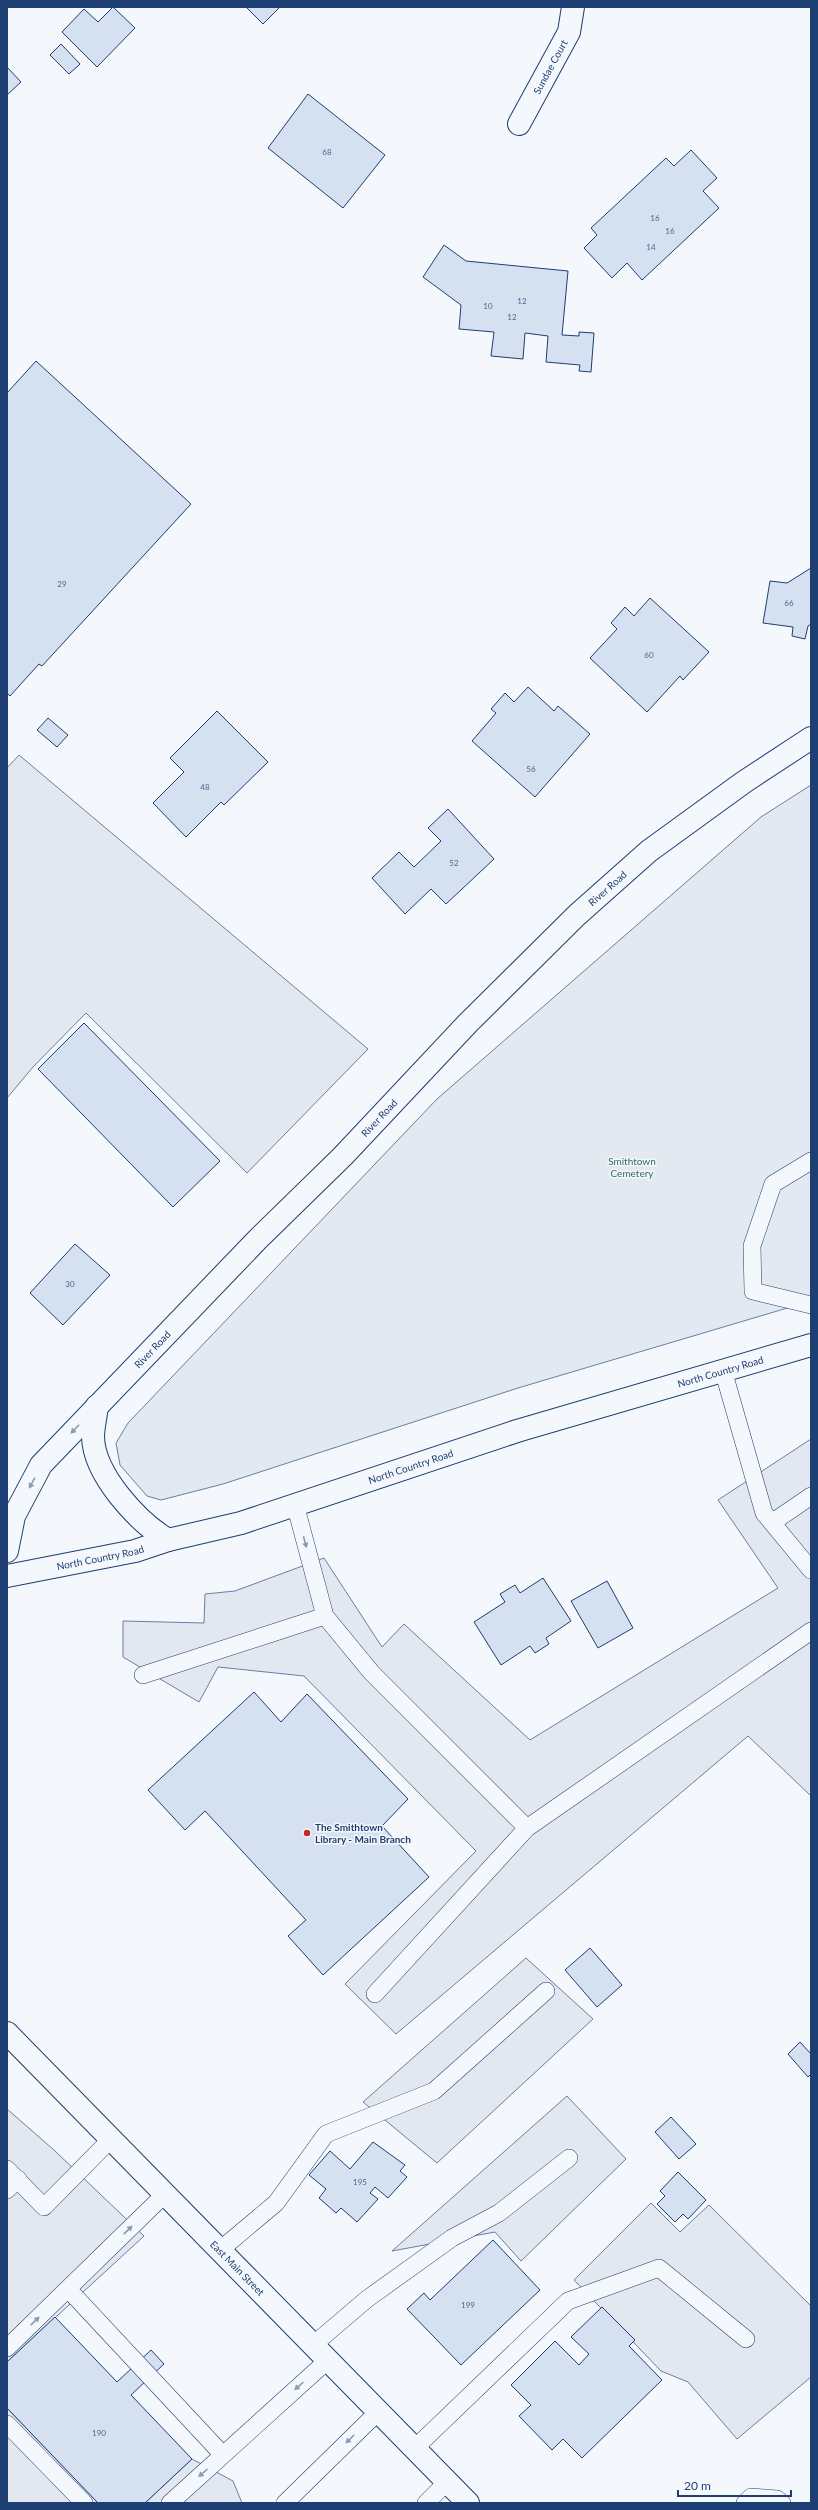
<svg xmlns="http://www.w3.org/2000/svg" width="818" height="2510" viewBox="0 0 818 2510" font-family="Lato,sans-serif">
	<rect width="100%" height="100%" fill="#f4f7fb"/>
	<path fill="#e3e9f0" stroke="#687fa3" d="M811 785V1301L518 1388 223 1484 161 1500 147 1496 120 1465 116 1443 128 1423 437 1099 761 817Z"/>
	<path fill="#e3e8f0" stroke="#687fa3" d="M19 755 368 1049 247 1173 86 1013 33 1067 7 1098V768Z
		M811 1439V1796L748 1736 396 2034 345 1984 476 1851 304 1676 218 1667 199 1702 123 1657V1621L204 1623 205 1594 235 1591 324 1558 382 1647 404 1624 530 1740 778 1588 718 1500Z
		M526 1958 593 2019 437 2163 363 2102Z
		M567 2096 626 2159 521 2261 495 2232 392 2251Z
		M7 2109 54 2150 144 2236 7 2362Z
		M651 2203 680 2232 709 2205 811 2306V2377L737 2439 688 2382 661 2371 574 2280Z
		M7 2408 98 2503H7Z
		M192 2459 233 2481 242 2503H145Z"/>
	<path fill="#d5e0f0" stroke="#1d3f73" d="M113 7 135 28 97 67 62 32 84 9 98 22Z
		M246 7H280L263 24Z
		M61 44 80 64 69 74 50 55Z
		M7 67 21 82 7 95Z
		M308 94 385 155 343 208 268 148Z
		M691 150 717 178 703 191 719 208 642 280 627 263 612 278 584 248 597 235 591 228 666 158 674 166Z
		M444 245 466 261 568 271 562 335 579 336V332L594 333 591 372 579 371 580 365 546 362 548 336 525 333 523 359 491 356 494 332 459 329 461 305 423 277Z
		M36 361 191 504 42 666 39 664 10 696 7 693V393Z
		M811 568V624L808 626 805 639 792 636 793 627 763 623 770 581 787 583Z
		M650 598 709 652 683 680 680 676 647 712 590 658 617 629 611 623 625 607 634 616Z
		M528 687 554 711 558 706 590 734 535 797 472 741 496 713 491 709 505 693 514 702Z
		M217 711 268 762 224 805 221 802 186 837 153 803 184 772 170 758Z
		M48 718 68 735 57 747 37 730Z
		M448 809 494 859 446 904 431 889 405 914 372 878 399 852 414 867 441 841 428 828Z
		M84 1023 220 1161 173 1207 38 1069Z
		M75 1244 110 1275 63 1325 30 1293Z
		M543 1578 571 1621 546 1638 549 1644 535 1653 530 1646 501 1665 474 1622 505 1602 500 1594 515 1585 520 1593Z
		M607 1581 633 1628 598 1648 571 1601Z
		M254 1692 281 1722 307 1694 408 1799 382 1826 429 1877 323 1975 288 1936 306 1920 205 1811 185 1830 148 1790Z
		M590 1948 622 1985 597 2007 565 1970Z
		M800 2042 811 2054V2074L808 2077 788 2054Z
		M671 2117 696 2144 679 2159 655 2132Z
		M373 2142 405 2165 400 2171 407 2177 388 2198 375 2187 370 2193 378 2199 357 2222 341 2208 336 2213 319 2198 326 2189 309 2175 330 2151 350 2169Z
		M678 2172 706 2200 688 2219 683 2214 675 2222 657 2204 665 2196 660 2191Z
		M493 2240 540 2290 461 2365 407 2309 424 2293 430 2300Z
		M602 2307 635 2340 629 2346 662 2380 582 2458 563 2439 552 2450 519 2416 531 2405 511 2385 555 2341 579 2365 589 2354 571 2337Z
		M55 2317 117 2382 151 2350 164 2364 131 2395 192 2459 145 2503H98L7 2408V2362Z"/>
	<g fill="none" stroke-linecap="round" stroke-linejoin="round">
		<g stroke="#1d3f73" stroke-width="18">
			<path id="lane" d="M811 1161 773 1184 752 1246 753 1291 811 1305
				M723 1370 764 1513 811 1570
				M295 1504 325 1616
				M773 1522 811 1496
				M143 1675 325 1616 371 1672 527 1828 811 1631
				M375 1994 527 1828
				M7 2169 44 2207 111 2139
				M7 2190 18 2179
				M220 2250 276 2203 326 2134 434 2091 546 1991
				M68 2289 223 2455
				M313 2345 367 2299 452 2238 499 2213 569 2158
				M7 2348 165 2194
				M7 2424 84 2503
				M414 2449 568 2301 659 2268 746 2339
				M170 2503 328 2360
				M285 2503 378 2412
				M426 2503 447 2482
				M745 2503 751 2497 777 2499 782 2503"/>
		</g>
		<g stroke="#1d3f73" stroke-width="24">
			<g id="street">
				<path id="s1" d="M519 124 569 32 573 7"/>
			</g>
		</g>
		<g stroke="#1d3f73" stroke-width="24">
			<g id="secondary">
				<path id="s2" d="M7 1551 14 1516 41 1465 257 1240 343 1156 468 1023 577 915 649 851 744 782 811 738"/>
			</g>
		</g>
		<g stroke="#1d3f73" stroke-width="24">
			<g id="primary">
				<path d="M97 1406C96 1416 93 1427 93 1437 94 1475 138 1522 168 1540"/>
				<path id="s3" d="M7 1576 135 1551 168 1540 241 1523 517 1431 811 1345"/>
				<path id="s4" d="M7 2033 468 2503"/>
			</g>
		</g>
		<use href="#lane" stroke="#f4f7fb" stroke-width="17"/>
		<use href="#street" stroke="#f4f7fb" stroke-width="22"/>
		<use href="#secondary" stroke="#f4f7fb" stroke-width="22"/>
		<use href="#primary" stroke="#f4f7fb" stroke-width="22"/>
	</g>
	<defs><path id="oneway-solid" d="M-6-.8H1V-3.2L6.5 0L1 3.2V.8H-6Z"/></defs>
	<g fill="#889bb7">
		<use href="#oneway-solid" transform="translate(75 1429) rotate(134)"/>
		<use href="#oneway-solid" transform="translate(32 1483) rotate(118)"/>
		<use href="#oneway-solid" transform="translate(305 1542) rotate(75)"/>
		<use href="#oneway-solid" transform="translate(128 2230) rotate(-44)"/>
		<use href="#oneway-solid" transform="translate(35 2321) rotate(-44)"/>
		<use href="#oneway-solid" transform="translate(299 2386) rotate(138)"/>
		<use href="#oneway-solid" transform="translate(350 2439) rotate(135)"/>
		<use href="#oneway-solid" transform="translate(203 2473) rotate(138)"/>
	</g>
	<circle fill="#c62828" stroke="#f4f7fb" stroke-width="1.5" cx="307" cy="1833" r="4"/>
	<g text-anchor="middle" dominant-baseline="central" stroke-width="3" stroke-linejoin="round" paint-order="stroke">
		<g font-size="8" fill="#4b6792">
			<text x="327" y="152">68</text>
			<text x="655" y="218">16</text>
			<text x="670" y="231">16</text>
			<text x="651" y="247">14</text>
			<text x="522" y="301">12</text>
			<text x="488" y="306">10</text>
			<text x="512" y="317">12</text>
			<text x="62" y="584">29</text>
			<text x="789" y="603">66</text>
			<text x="649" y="655">60</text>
			<text x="531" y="769">56</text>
			<text x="205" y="787">48</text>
			<text x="454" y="863">52</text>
			<text x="70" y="1284">30</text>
			<text x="360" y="2182">195</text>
			<text x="468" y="2305">199</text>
			<text x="99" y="2433">190</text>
		</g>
		<g font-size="10" fill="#1d3f73" stroke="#f4f7fb">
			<text stroke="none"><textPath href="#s1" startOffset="65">Sundae Court</textPath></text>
			<text stroke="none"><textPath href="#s2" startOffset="902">River Road</textPath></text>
			<text stroke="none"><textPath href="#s2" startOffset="578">River Road</textPath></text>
			<text stroke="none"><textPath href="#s2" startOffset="254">River Road</textPath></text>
			<text stroke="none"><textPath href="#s3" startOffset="743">North Country Road</textPath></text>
			<text stroke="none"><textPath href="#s3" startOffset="419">North Country Road</textPath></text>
			<text stroke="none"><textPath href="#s3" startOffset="95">North Country Road</textPath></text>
			<text stroke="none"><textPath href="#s4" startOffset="329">East Main Street</textPath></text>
		</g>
		<g font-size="10" fill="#2c6c60" stroke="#f4f7fb">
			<text x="632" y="1161">Smithtown<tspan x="632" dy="12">Cemetery</tspan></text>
		</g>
		<g font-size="10" font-weight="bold" fill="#1d3f73" stroke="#f4f7fb" text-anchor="start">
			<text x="315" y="1827">The Smithtown<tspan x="315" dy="12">Library - Main Branch</tspan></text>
		</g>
	</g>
	<rect width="818" height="2510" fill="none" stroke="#1d3f73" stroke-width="16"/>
	<path d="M678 2490v6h113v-6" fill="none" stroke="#1d3f73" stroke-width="2"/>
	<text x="684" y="2490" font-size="12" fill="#1d3f73" stroke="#f4f7fb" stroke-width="3" paint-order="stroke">20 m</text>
</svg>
